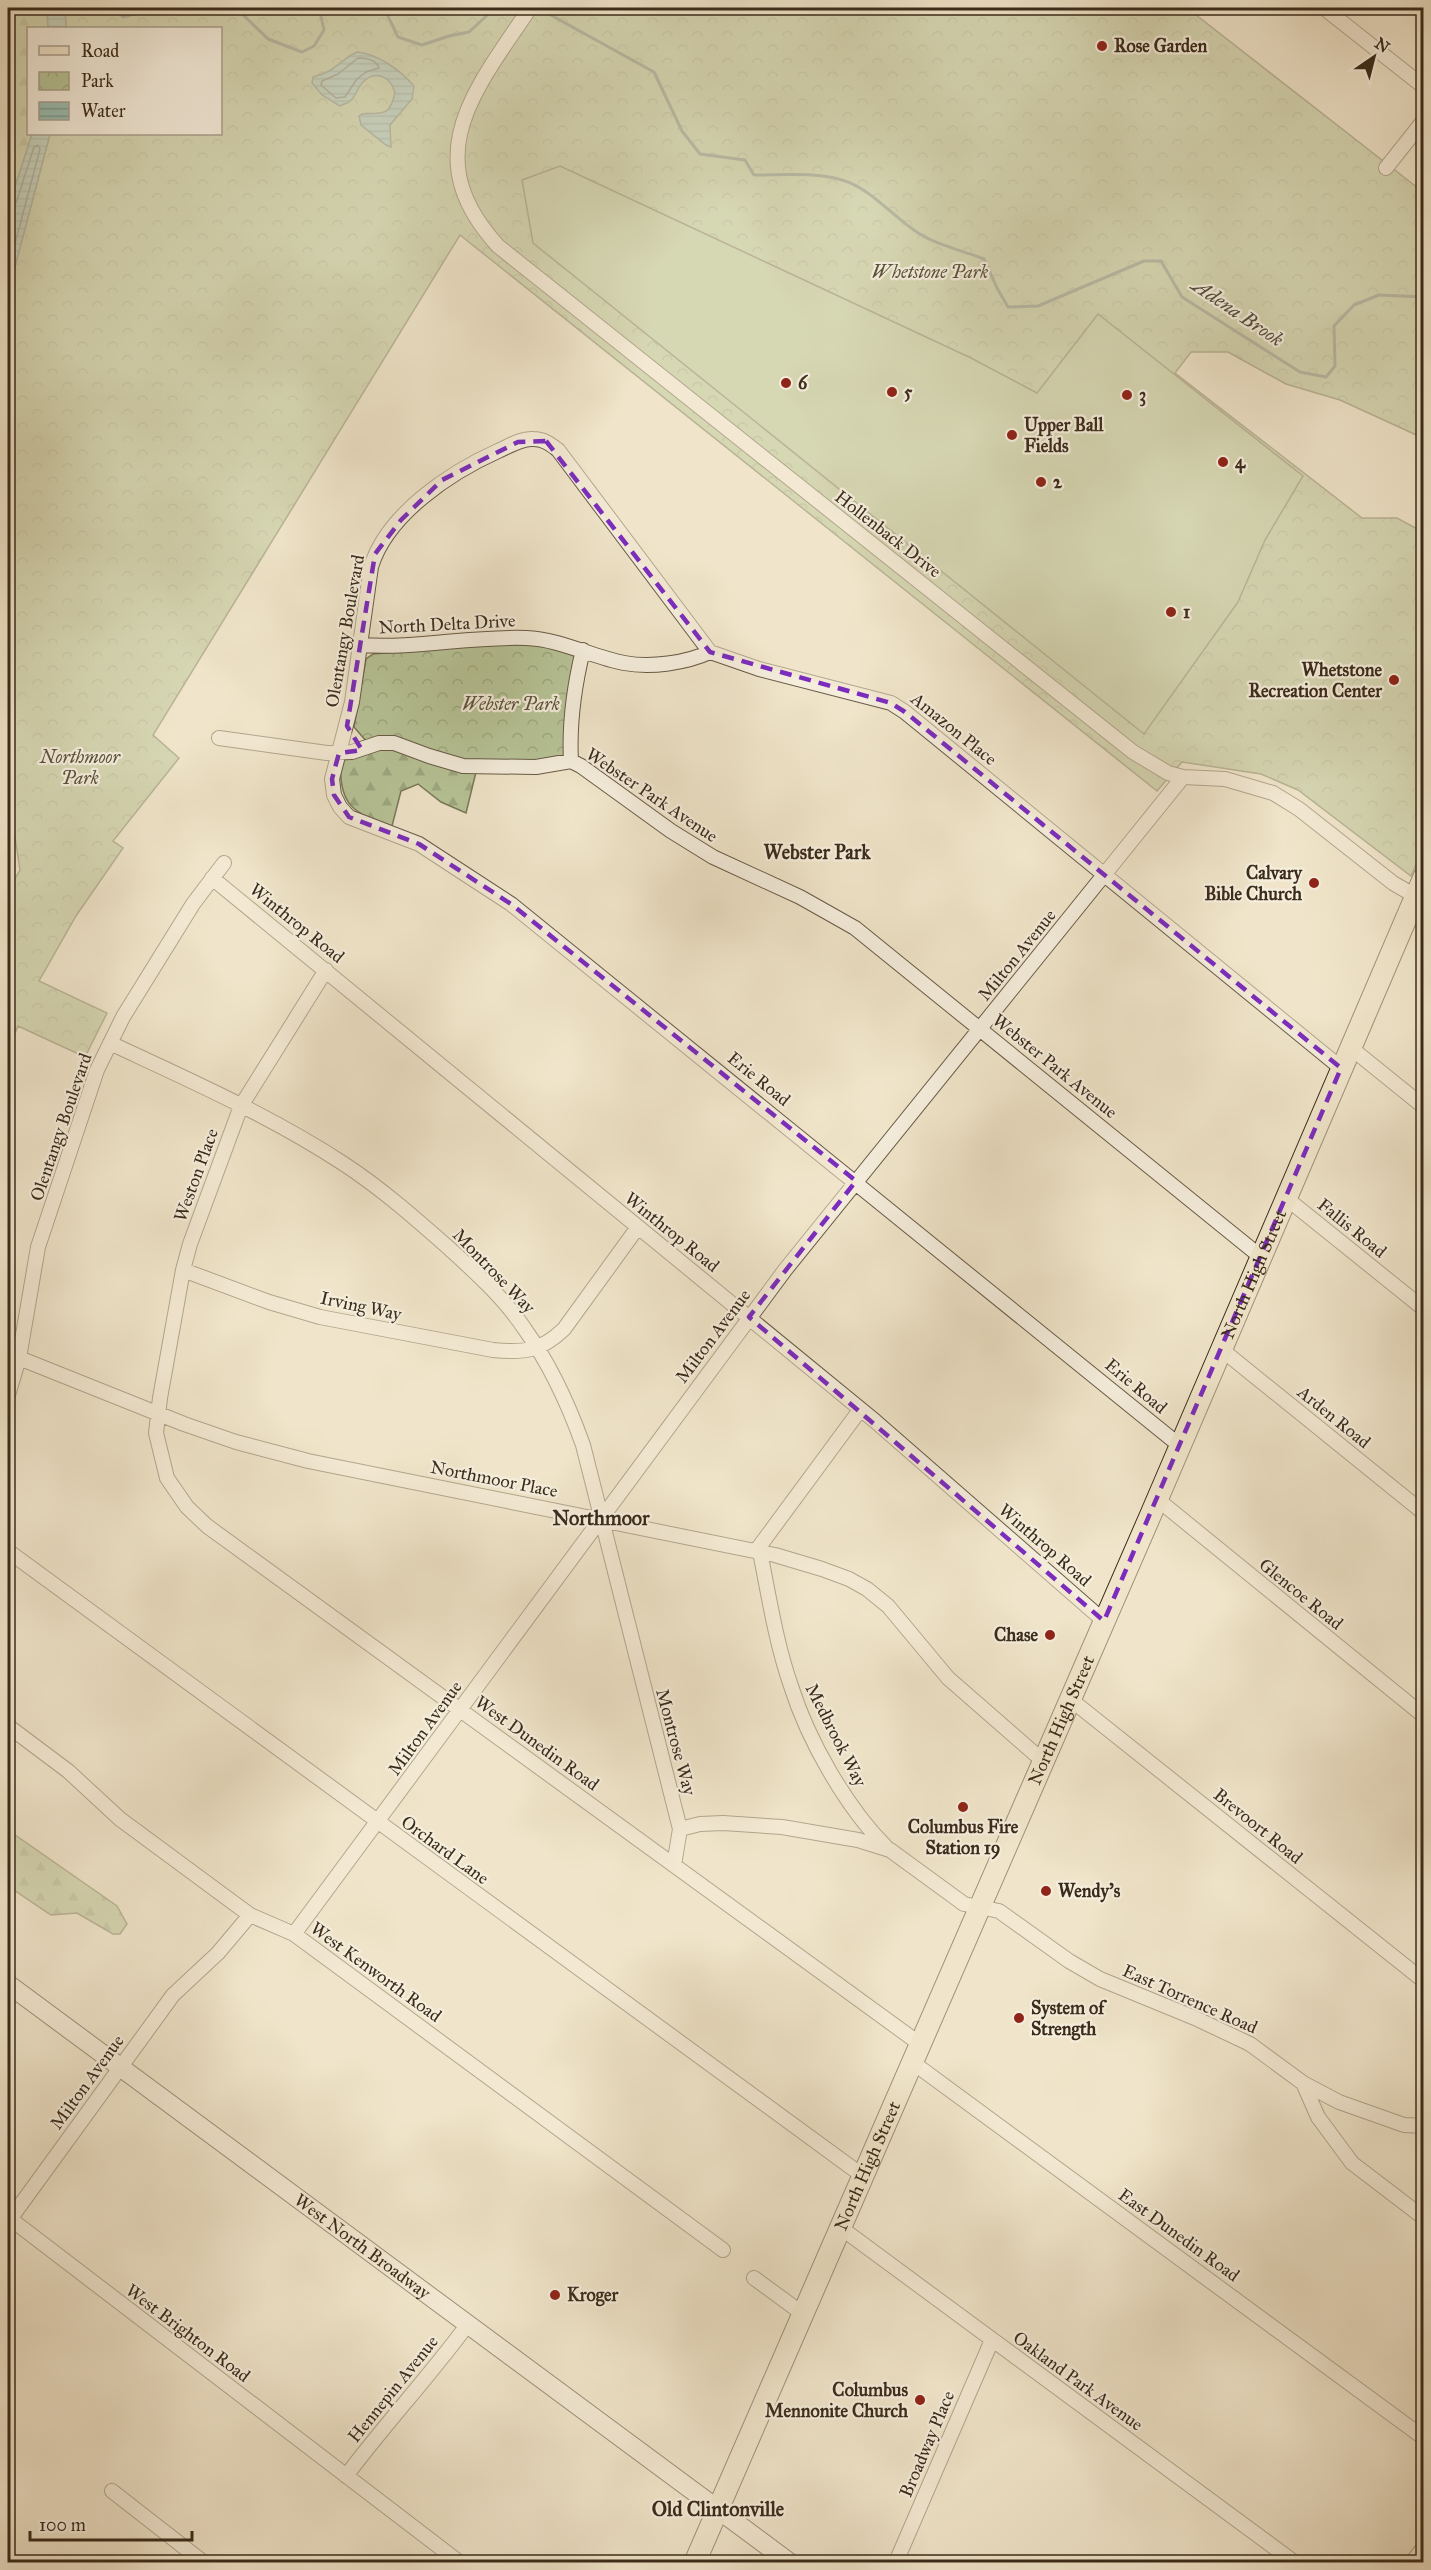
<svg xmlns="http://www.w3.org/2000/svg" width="1431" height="2570" viewBox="0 0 1431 2570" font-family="'IM FELL Great Primer',serif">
	<defs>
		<pattern id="forest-firs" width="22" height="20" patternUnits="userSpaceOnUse" patternTransform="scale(1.5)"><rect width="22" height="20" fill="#b7c598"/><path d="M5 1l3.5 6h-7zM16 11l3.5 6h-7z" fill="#9ea982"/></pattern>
		<pattern id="park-crowns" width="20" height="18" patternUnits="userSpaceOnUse" patternTransform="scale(1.5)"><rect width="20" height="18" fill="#b7c598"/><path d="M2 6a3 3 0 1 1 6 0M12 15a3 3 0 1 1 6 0" fill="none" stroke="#9ea982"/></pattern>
		<pattern id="water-rules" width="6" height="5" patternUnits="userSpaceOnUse" patternTransform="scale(1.5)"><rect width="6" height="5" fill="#9abfb4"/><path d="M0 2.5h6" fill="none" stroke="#7f9b92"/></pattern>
	</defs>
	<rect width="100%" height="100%" fill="#f0e5ca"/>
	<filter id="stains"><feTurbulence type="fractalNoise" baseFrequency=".00333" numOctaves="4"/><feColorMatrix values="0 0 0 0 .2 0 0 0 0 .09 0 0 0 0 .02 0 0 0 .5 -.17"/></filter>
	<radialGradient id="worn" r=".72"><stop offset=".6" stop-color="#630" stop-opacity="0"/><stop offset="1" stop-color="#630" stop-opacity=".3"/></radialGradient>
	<path fill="url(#forest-firs)" stroke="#787859" stroke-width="1.5" d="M8 8H47L48 28H28V134H32L8 209Z
		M392 748 476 772 466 813 441 802 418 784 401 791 392 826C353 814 338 804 341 761L377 749Z
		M8 1830 117 1906 127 1924 120 1934H113L77 1913 51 1915 8 1886Z"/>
	<path fill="url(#park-crowns)" stroke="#787859" stroke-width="1.5" d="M65 8H1187L1423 192V438L1340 400 1286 384 1228 352H1191L1175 373 1362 518H1397L1423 532 1424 846 1411 876 1298 790 1261 774 1182 762 1157 791 460 235 153 735 179 758 113 841 123 848 76 916 39 981 107 1013 85 1057 18 1026 8 1050V891L20 870 8 791V293L50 134H220V28H66Z
		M537 644 576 654 565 757 548 762H472L367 742 354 727 366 659 373 654 471 646Z"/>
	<path fill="#b7c598" stroke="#787859" stroke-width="1.5" d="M560 166 971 358 1037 393 1098 314 1303 476 1265 540 1238 602 1144 734 533 243 522 180Z"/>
	<path fill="url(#water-rules)" stroke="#748476" stroke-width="1.5" d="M47 8H65L66 28H48Z
		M357 52C378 54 400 70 414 86L412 99 390 125 391 147 386 145 361 125 359 116 362 114C383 112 389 118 395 93 391 77 376 69 363 82 357 88 356 97 349 102 346 104 343 104 340 106L322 95 312 83 313 77C337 71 338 61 357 52Z
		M32 134H50L8 293V209Z"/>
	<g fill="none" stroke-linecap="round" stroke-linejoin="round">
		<path stroke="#6a7567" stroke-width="1.5" d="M358 58C366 58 376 59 379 68L366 72 357 79 345 97 336 98 321 85 322 81 338 74Z
			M8 207 16 203 34 147 38 145 40 149 8 270"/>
		<path stroke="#748476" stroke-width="3" d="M114 8 123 17 138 13 143 8
			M236 8 268 39 302 52 314 46 324 30 319 8
			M384 8 398 37 422 45 449 36 469 32 495 8
			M547 13 654 72 682 131 700 154 745 160 754 175C783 175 815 172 842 180 873 189 895 220 923 236 941 246 964 251 984 259L997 288 1008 307 1038 306 1144 261H1161L1182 297 1300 372 1326 377 1335 366 1334 326 1354 305 1379 295 1424 297"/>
		<g stroke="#685a46" stroke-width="16">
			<path id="minor" d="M530 8C475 90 416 156 498 246L1133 752 1168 773 1183 777 1225 779 1273 793 1299 809 1393 883 1422 900
				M1324 8 1424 87
				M1386 168 1424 120
				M361 645C416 649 470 636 526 638 560 639 592 657 624 663 651 668 686 663 710 652
				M219 738 327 753 352 752 379 743H394L429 756 463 766 536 767 571 761 581 766 671 831 713 857 800 897 855 928 1261 1257
				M571 761C569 724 574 687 583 650
				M212 878 875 1421 1104 1621
				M326 970 241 1106 190 1244 183 1270 160 1398 156 1433 167 1478 187 1507 207 1526 920 2044
				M110 1043C189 1080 271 1116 344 1164 382 1189 416 1219 450 1249 476 1273 504 1298 524 1328 550 1364 568 1403 583 1445L680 1829 674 1865
				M1351 1048 1424 1107
				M1286 1198 1424 1309
				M183 1270 269 1302 320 1317 493 1350C525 1353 541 1351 564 1329L638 1227
				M1221 1349 1424 1513
				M19 1358 184 1424 236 1442 308 1461 775 1555 822 1569 849 1579 867 1589 888 1606 948 1678 1043 1761
				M8 1395 19 1358 38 1247 97 1070 123 1017 193 904 224 863
				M1179 1445 511 904 419 844 349 817 340 807 334 795 332 779 352 702 371 567C387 514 451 472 498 451 509 446 522 438 533 439 544 439 550 444 558 450L710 652 759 669 891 703 905 712 1341 1068
				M1157 1499 1424 1716
				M8 1551 863 2176
				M756 1551 860 1410
				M760 1552C769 1597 776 1643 791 1686 808 1740 846 1807 886 1847
				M1070 1699 1424 1981
				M8 1726 68 1771 120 1819 231 1901 250 1915 294 1934 723 2250
				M680 1829 700 1824 723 1823 782 1827 858 1840 890 1850 964 1904 999 1911 1069 1961 1100 1979 1195 2018 1250 2044 1303 2083 1339 2102 1404 2125 1424 2126
				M294 1934 785 1270 1183 777
				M912 2062 1424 2438
				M1303 2083 1318 2117 1352 2163 1424 2218
				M8 2217 459 2562
				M8 2222 173 1995 218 1953 250 1915
				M841 2228 1294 2562
				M754 2278 803 2314
				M346 2476C385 2424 429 2377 468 2324
				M112 2491 203 2562
				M896 2562 992 2340
				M1412 2562 1424 2547"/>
		</g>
		<g stroke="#3a2b1a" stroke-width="20">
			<g id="secondary">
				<path id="s1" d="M8 1984 789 2562"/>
			</g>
		</g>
		<g stroke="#3a2b1a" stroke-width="23">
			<g id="primary">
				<path id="s2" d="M695 2562 1151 1514 1424 877"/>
			</g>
		</g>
		<use href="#minor" stroke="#f5eedd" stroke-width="14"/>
		<use href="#secondary" stroke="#f5eedd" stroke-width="18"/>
		<use href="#primary" stroke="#f0e5ca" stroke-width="21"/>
	</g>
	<path d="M0 0H1431V2570H0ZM546 441 710 652 891 703 905 712 1341 1068 1104 1621 749 1317 856 1181 511 904 419 844 349 817 334 795 332 779 339 753 362 750 347 726 375 554 401 520 442 480 518 442Z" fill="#f0e5ca" fill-opacity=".55" fill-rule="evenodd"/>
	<path fill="none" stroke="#7b2cbf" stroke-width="4.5" stroke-dasharray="12 8" stroke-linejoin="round" d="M546 441 710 652 891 703 905 712 1341 1068 1104 1621 749 1317 856 1181 511 904 419 844 349 817 334 795 332 779 339 753 362 750 347 726 375 554 401 520 442 480 518 442Z"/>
	<g fill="#8f2418" stroke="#f5eedd" stroke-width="2">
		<circle cx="1102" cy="46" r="6"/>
		<circle cx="786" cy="383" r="6"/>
		<circle cx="892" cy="392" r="6"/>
		<circle cx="1127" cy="395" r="6"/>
		<circle cx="1012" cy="435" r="6"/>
		<circle cx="1223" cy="462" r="6"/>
		<circle cx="1041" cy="482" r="6"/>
		<circle cx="1171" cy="612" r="6"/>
		<circle cx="1394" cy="680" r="6"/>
		<circle cx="1314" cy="883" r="6"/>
		<circle cx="1050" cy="1635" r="6"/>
		<circle cx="963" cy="1807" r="6"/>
		<circle cx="1046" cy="1891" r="6"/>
		<circle cx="1019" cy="2018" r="6"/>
		<circle cx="555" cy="2295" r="6"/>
		<circle cx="920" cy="2400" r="6"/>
	</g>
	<g text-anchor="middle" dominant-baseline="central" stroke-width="4.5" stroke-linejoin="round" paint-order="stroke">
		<g font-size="18" font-weight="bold" fill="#3a2b1a" stroke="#f5eedd" text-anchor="start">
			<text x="1114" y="46">Rose Garden</text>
			<text x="798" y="383">6</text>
			<text x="904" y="392">5</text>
			<text x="1139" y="395">3</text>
			<text x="1024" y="425">Upper Ball<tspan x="1024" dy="21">Fields</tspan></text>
			<text x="1235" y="462">4</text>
			<text x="1053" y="482">2</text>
			<text x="1183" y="612">1</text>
			<text x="1382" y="670" text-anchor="end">Whetstone<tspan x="1382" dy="21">Recreation Center</tspan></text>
			<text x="1302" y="873" text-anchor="end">Calvary<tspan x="1302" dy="21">Bible Church</tspan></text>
			<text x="1038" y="1635" text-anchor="end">Chase</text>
			<text x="963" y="1827" text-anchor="middle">Columbus Fire<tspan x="963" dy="21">Station 19</tspan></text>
			<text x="1058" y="1891">Wendy's</text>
			<text x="1031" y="2008">System of<tspan x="1031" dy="21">Strength</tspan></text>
			<text x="567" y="2295">Kroger</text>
			<text x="908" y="2390" text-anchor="end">Columbus<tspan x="908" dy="21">Mennonite Church</tspan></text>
		</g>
		<g font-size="18" font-style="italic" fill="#59523a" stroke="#f5eedd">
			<text x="930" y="272">Whetstone Park</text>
			<text x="511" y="704">Webster Park</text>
			<text x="80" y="757">Northmoor<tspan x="80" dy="21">Park</tspan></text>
		</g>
		<g font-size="18" fill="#3a2b1a" stroke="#f5eedd">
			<text transform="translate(888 534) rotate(38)">Hollenback Drive</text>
			<text transform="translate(447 624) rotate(-3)">North Delta Drive</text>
			<text transform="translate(345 631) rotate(-80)">Olentangy Boulevard</text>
			<text transform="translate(954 729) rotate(39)">Amazon Place</text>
			<text transform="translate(652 795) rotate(34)">Webster Park Avenue</text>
			<text transform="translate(297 923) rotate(39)">Winthrop Road</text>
			<text transform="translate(1017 955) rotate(-51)">Milton Avenue</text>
			<text transform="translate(1055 1066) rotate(39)">Webster Park Avenue</text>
			<text transform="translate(759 1079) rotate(39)">Erie Road</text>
			<text transform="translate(61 1127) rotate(-71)">Olentangy Boulevard</text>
			<text transform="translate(196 1175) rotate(-70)">Weston Place</text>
			<text transform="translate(1352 1228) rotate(39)">Fallis Road</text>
			<text transform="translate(672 1232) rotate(39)">Winthrop Road</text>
			<text transform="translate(494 1271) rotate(46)">Montrose Way</text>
			<text stroke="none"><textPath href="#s2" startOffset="1404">North High Street</textPath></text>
			<text transform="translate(361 1306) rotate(12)">Irving Way</text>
			<text transform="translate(713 1336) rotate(-53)">Milton Avenue</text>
			<text transform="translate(1136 1386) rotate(40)">Erie Road</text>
			<text transform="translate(1334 1417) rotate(39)">Arden Road</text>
			<text transform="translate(494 1479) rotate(11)">Northmoor Place</text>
			<text transform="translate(1045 1545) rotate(41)">Winthrop Road</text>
			<text transform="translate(1301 1594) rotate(39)">Glencoe Road</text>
			<text stroke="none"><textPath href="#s2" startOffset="918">North High Street</textPath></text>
			<text transform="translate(425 1728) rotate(-54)">Milton Avenue</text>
			<text transform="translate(836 1735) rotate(63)">Medbrook Way</text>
			<text transform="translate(676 1742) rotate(75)">Montrose Way</text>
			<text transform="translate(537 1743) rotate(36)">West Dunedin Road</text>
			<text transform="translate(1258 1826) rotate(39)">Brevoort Road</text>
			<text transform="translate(445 1850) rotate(36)">Orchard Lane</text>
			<text transform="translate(376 1972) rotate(36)">West Kenworth Road</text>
			<text transform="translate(1190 1999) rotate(24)">East Torrence Road</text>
			<text transform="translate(87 2082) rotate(-54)">Milton Avenue</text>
			<text stroke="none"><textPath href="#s2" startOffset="432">North High Street</textPath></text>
			<text transform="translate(1179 2235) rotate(36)">East Dunedin Road</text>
			<text stroke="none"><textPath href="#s1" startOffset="441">West North Broadway</textPath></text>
			<text transform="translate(188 2333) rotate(37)">West Brighton Road</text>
			<text transform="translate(1078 2381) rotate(36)">Oakland Park Avenue</text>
			<text transform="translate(393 2389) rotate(-51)">Hennepin Avenue</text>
			<text transform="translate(927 2444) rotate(-67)">Broadway Place</text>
		</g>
		<g font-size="20" font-style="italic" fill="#525040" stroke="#f5eedd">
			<text transform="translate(1238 312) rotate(34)">Adena Brook</text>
		</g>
		<g font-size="20" font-weight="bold" fill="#3a2b1a" stroke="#f5eedd">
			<text x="817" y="852">Webster Park</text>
			<text x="601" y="1518">Northmoor</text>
			<text x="718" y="2509">Old Clintonville</text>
		</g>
	</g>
	<rect width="1431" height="2570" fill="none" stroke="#f0e5ca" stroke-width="30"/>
	<rect x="9" y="9" width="1413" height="2552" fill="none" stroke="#3a2b1a" stroke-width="3"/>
	<rect x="15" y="15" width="1401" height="2540" fill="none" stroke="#3a2b1a" stroke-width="1.5"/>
	<rect x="27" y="27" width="195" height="108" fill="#f5eedd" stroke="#aaa08f" stroke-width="1.5"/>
	<rect x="39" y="46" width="30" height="9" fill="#f0e5ca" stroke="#aaa08f" stroke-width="1.5"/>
	<text x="81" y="57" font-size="18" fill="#3a2b1a">Road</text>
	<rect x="39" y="72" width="30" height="18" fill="url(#park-crowns)" stroke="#aaa08f" stroke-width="1.5"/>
	<text x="81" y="87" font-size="18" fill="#3a2b1a">Park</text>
	<rect x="39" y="102" width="30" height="18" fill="url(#water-rules)" stroke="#aaa08f" stroke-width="1.5"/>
	<text x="81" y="117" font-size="18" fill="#3a2b1a">Water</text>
	<g transform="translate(1374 57) rotate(35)" stroke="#f5eedd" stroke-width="4.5" paint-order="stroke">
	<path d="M0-4.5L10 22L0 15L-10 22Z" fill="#3a2b1a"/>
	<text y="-9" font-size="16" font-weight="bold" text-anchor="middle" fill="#3a2b1a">N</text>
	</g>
	<path d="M30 2531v9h162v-9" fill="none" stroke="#3a2b1a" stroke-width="3"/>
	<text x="39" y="2531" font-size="18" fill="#3a2b1a" stroke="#f5eedd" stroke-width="4.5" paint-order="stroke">100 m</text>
	<rect width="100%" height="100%" filter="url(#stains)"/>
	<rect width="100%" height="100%" fill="url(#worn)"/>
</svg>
